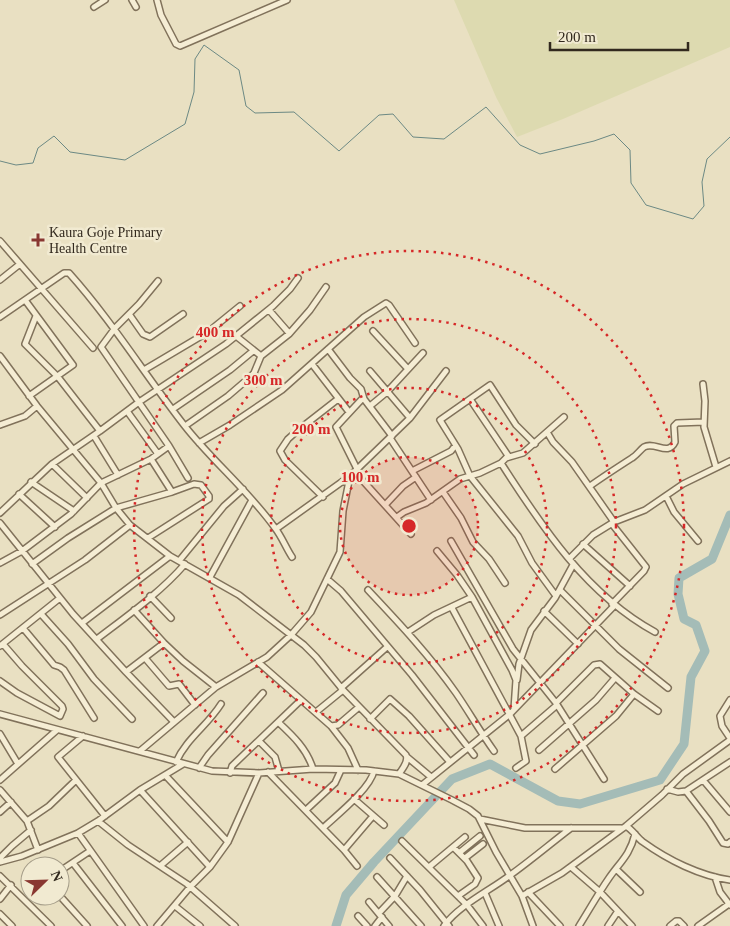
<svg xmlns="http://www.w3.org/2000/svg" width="730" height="926" viewBox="0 0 730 926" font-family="Georgia,serif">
	<rect width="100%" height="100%" fill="#e9e0c2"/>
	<path fill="#dddab0" d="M454 0H730V47L563 119 517 137 496 97Z"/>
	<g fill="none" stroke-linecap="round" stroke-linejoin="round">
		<path stroke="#6c8984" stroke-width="1" d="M0 161 16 165 33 163 38 148 54 136 70 152 125 160 185 124 194 92 195 59 204 45 239 70 246 106 255 113 294 112 339 151 379 115 393 114 413 137 444 139 486 107 520 145 540 154 594 141 614 134 630 150 631 183 646 205 693 219 704 206 702 182 707 159 730 137"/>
		<path stroke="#a4bcb7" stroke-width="9" d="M336 926 346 895 374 862 452 779 490 764 558 801 580 804 660 780 684 744 691 677 705 651 696 625 684 619 678 594 679 578 712 559 730 515"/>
		<g stroke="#81725b" stroke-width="8">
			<path id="minor" d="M132 0 136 7
				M157 0 161 15 176 44 180 46 287 0
				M94 7 105 0
				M0 241 93 348
				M0 280 20 264
				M158 281 139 304 115 328 101 347 169 446 188 478
				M25 300 73 365 29 396
				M269 310 289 333
				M129 314 143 334 150 337 183 314
				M36 316 25 344 58 377 100 431
				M0 317 64 273H69C112 321 145 375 184 425 212 461 248 490 275 528 282 537 286 548 292 557
				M373 331 408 369
				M236 336 261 356
				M328 349 350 378 361 389 364 399 392 436
				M0 356 37 406 101 483 116 508 130 525 170 556 239 595 304 645 316 657 343 690 406 755C409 761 403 768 399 774
				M312 364 349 412
				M144 370 208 332 240 306
				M370 371 410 418
				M703 384 705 401 704 427 716 467
				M470 399 509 457
				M370 406 387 392 423 353
				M173 409 230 370 253 351
				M127 411 158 454
				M0 425 25 416 37 406
				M185 426 228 396 249 378 254 373 261 356 289 334 310 310 326 287
				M547 432 553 442 572 462 614 522
				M94 436 118 475
				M390 438 431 500
				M199 443 230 425 282 390 364 317 386 303 389 305 415 343
				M535 444 516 425 490 385 440 420 458 449 470 476 518 536 532 563 556 596
				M151 459 172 492
				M501 463C542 527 587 595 655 632
				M52 464 87 498
				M357 469 336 427 362 399H364
				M412 471 451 451 455 446
				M355 472 411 534
				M31 482 74 511
				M590 486C604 476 618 467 632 458 637 455 640 450 644 447 655 441 668 457 675 442L674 426 677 423 704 422
				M443 492 461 518 473 542 489 559 505 583
				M19 494 55 527
				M666 496 674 512 698 541
				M323 497 285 460 280 451 288 439 297 431 338 399
				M386 504 403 486 416 477
				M0 513 52 464 100 431 139 402 226 344 273 306 290 289 298 278
				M397 517 404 512 426 503 460 479 480 473 501 463 506 458 523 453 564 417
				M0 523 73 614 126 672 174 722
				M612 524 646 567 644 571 612 604
				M276 529 350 476
				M451 541 513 649 556 703 604 779
				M583 544 630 586
				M437 551 457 575 472 597 512 670 516 680 514 709
				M569 559 593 535 614 522 645 510 683 484 730 461
				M179 561 224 506 243 489
				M0 563 22 551 71 514 101 483 151 459 169 446
				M32 564 68 538 116 508 172 492 194 484 201 485 209 496V499L148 538
				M210 577 252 500
				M327 579 341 591 412 675 474 755
				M368 590C399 623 430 656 456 693 469 712 481 733 494 751
				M560 590 619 649 668 688
				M150 596 171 618
				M452 608 521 736 526 761 516 768
				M134 610 164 643 183 661 216 687
				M544 611 578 644
				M41 614 68 644 94 679 132 719
				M0 615 85 560 130 525
				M82 623 170 556
				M23 628 54 665 60 667 64 670 94 718
				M408 632 434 615 472 597
				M97 639C127 616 160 593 185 564
				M0 646 60 598
				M145 658 169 686 179 684 195 705
				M258 662 331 726 348 748 358 770
				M126 672 164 643
				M517 680 519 664 531 630 555 598 573 565
				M0 681 17 693 60 716 63 709 62 706 22 666 3 644
				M341 688 387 647
				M730 700 720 716 722 726 730 738
				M556 703 594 665 600 664 634 694 658 711
				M316 712 343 690
				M0 714 212 771 259 773 313 769 366 770 399 774 452 800 469 809 478 816 496 852 522 896 533 926
				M370 719 390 699 409 716 450 762
				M278 722C293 736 307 749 313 769
				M331 726 338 725 359 707
				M0 734 18 764
				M83 736 58 757 105 816
				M521 736 557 705
				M259 741 275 757 279 771
				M539 750 596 700 615 678
				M140 751 216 687 267 657 291 635 311 612 340 552 343 511 350 476 410 418 446 371
				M407 757 431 777
				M176 762C186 739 208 725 221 704
				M199 768 208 755 263 693
				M555 769 616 716 634 694
				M268 772 344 850 357 866
				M230 773 232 766 301 700
				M165 775 228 842
				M0 780 57 730
				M703 780 730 812
				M422 785 510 714 614 606
				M667 789 678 792 686 791 730 762
				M0 790 27 821 38 850
				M140 790 210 867
				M686 791 709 821 723 843 728 844 730 842
				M354 799 384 825
				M306 810 335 783 341 770
				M0 812 11 802
				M480 819 525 828H621
				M27 821 49 806 76 780
				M98 821 128 845 187 884 235 926
				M626 826C633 830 637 838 643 842 668 860 700 876 730 880
				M323 828C337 815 370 789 374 771
				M78 833 144 926
				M402 841 467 905 483 926
				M453 847 467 861 478 878 475 884 458 896
				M344 850 373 816
				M459 853 480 836
				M0 858 12 846 31 830
				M390 858 420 890 449 926
				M465 858 483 844
				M0 862 22 856 78 833 98 821 140 790 183 764
				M73 863 122 926
				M160 866 188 842
				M429 867 465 837
				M571 867 600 892 632 926
				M616 869 640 892
				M60 871 90 851
				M0 876 51 926
				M377 877 421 926
				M715 877 720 892 730 905
				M528 892 560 926
				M485 893 499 926
				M60 896 87 926
				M522 896 562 873 626 826 662 795 683 774 730 740
				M0 899 11 885
				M369 902 389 926
				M175 906 200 926
				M379 913 395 896 407 876
				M0 914 12 926
				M358 916 367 926
				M157 926 190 887 210 867 228 842 259 773
				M375 926 382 917
				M444 926C458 906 489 891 509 876 530 861 550 844 571 828
				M579 926C589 910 598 894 609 878 620 862 630 855 635 834
				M608 926 618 911
				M670 926 676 921H679L684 926
				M698 926 729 904"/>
		</g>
		<use href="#minor" stroke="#f5edd4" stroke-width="5"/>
	</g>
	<circle cx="409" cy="526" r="69" fill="#d62828" fill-opacity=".12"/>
	<g fill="none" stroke="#d62828" stroke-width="2.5" stroke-dasharray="2.5 5">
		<circle cx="409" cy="526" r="69"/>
		<circle cx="409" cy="526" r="138"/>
		<circle cx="409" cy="526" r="207"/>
		<circle cx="409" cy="526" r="275"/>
	</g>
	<path fill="#893731" stroke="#f1ead1" stroke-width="2" d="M35.5 232.5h5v5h5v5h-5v5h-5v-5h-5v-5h5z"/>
	<g text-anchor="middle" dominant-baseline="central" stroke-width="5" stroke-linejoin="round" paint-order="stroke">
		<g font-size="14" fill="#32291e" stroke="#f1ead1" text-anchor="start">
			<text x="49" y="232">Kaura Goje Primary<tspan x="49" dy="16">Health Centre</tspan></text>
		</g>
	</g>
	<circle cx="409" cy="526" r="8" fill="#d62828" stroke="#f1ead1" stroke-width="2.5"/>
	<g font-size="15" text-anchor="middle" font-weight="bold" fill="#d62828" stroke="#f1ead1" stroke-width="5" stroke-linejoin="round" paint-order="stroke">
		<text x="215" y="337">400 m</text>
		<text x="263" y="385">300 m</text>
		<text x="311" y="434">200 m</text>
		<text x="360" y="482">100 m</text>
	</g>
	<g transform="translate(45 881) rotate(67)"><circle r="24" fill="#f1ead1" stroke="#a59d89"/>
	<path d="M0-4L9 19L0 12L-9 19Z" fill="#893731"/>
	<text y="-8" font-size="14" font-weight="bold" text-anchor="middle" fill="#32291e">N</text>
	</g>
	<path d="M550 42v8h138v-8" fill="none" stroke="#32291e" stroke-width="2.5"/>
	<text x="558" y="42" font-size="15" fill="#32291e" stroke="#f1ead1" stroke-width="4" paint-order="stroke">200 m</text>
</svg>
